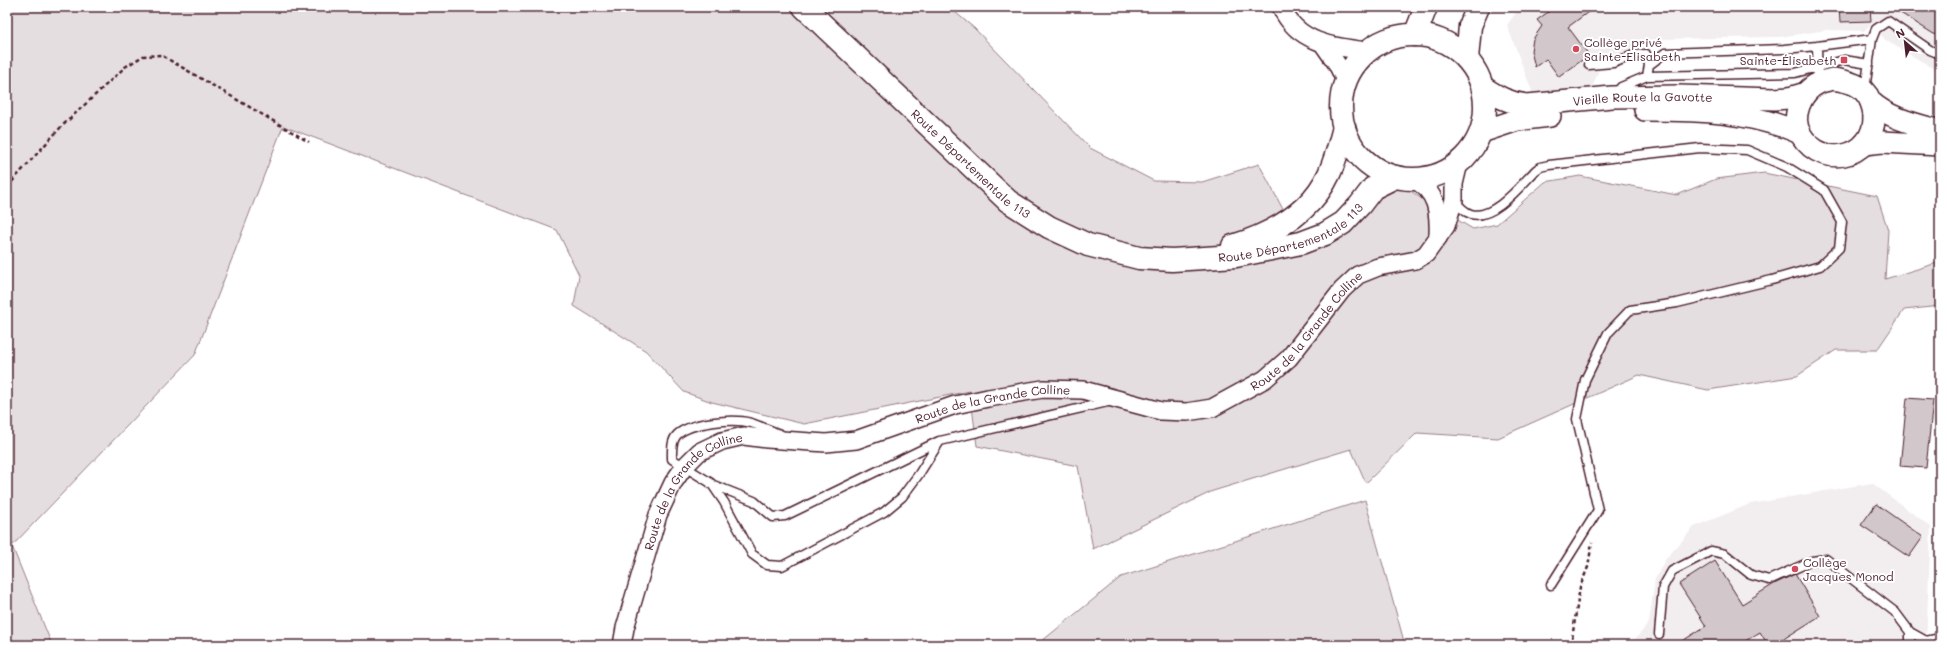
<svg xmlns="http://www.w3.org/2000/svg" width="1947" height="652" viewBox="0 0 1947 652" font-family="Mali,sans-serif">
	<rect width="100%" height="100%" fill="#fff"/>
	<filter id="ink" filterUnits="userSpaceOnUse"><feTurbulence type="fractalNoise" baseFrequency=".025" numOctaves="2"/><feDisplacementMap in="SourceGraphic" scale="8" xChannelSelector="R" yChannelSelector="G"/><feConvolveMatrix kernelMatrix="1 2 1 2 8 2 1 2 1" color-interpolation-filters="sRGB"/></filter>
	<g filter="url(#ink)">
		<path fill="#f2eeef" d="M1520 7H1940V72L1885 40 1872 23 1864 31 1827 30 1780 37 1659 39 1629 52 1604 58 1591 90 1533 94 1507 25Z
			M1872 483 1931 527 1926 645H1630L1649 623 1655 579 1665 560 1694 527 1750 504Z"/>
		<path fill="#e5dee0" stroke="#987e86" d="M7 7H949L974 28 1090 148 1154 181 1202 182 1259 164 1303 247 1376 194 1403 185 1423 200 1473 229 1497 224 1545 182 1580 176 1677 195 1716 179 1764 173 1877 196 1888 230 1885 279 1940 262V306L1904 310 1877 350H1836L1797 376 1708 390 1639 375 1498 438 1417 433 1366 483 1351 449 1213 491 1093 549 1078 466 977 446 970 391 804 424 712 402 684 392 646 351 574 306 579 275 557 230 283 126 195 355 12 546 52 645H7Z
			M1365 500 1405 645H1037L1121 577Z"/>
		<path fill="#d2c7cb" stroke="#4a1f2b" d="M1555 7H1595L1568 27 1589 55 1559 77 1546 59 1535 67 1531 51 1533 39 1542 26 1537 20Z
			M1839 7H1870L1871 21 1840 22Z
			M1891 7H1940V38Z
			M1907 398 1933 400 1926 468 1900 466Z
			M1876 504 1923 537 1909 557 1861 525Z
			M1715 561 1742 604 1774 584 1795 574 1820 616 1774 645H1768L1760 632 1739 645H1676L1706 626 1679 584Z"/>
		<g fill="none" stroke-linecap="round" stroke-linejoin="round">
			<g stroke="#4a1f2b" stroke-width="11">
				<path id="service" d="M1817 46 1872 39
					M1589 65 1613 63 1634 55 1646 54 1649 65
					M1647 76 1795 73 1844 60 1869 64
					M1865 90 1872 39 1876 29 1888 21 1930 50 1940 54
					M1615 94 1621 87 1647 76 1649 65 1665 53 1784 49 1817 46 1818 82
					M1454 200C1459 206 1464 212 1471 214 1493 221 1522 184 1536 170L1540 167 1549 165 1700 148 1747 150 1787 167 1824 190 1842 222 1839 248 1820 266 1772 280 1677 303 1630 310 1608 333 1585 380 1577 419 1598 510 1551 585
					M780 434C771 431 761 426 751 423 734 418 690 422 677 435 671 441 672 451 672 459L711 483 724 502 752 554 767 565 782 566 884 512 902 497 919 474 940 441 1112 401
					M711 484 754 501 773 517 785 516 939 441
					M1910 632V645
					M1659 634 1663 587 1672 571 1711 551 1725 554 1751 575 1769 580 1812 561 1826 559 1895 612 1910 632 1926 641 1940 638"/>
			</g>
			<g stroke="#4a1f2b" stroke-width="20">
				<g id="minor">
					<path d="M1281 7C1297 43 1333 47 1368 51"/>
					<path d="M1323 44 1337 64 1346 82"/>
					<path d="M1413 179C1438 192 1439 212 1438 238"/>
					<path id="s1" d="M622 645 625 628 658 515 673 483 684 467 699 452 722 441 744 436 767 439 826 443 856 440 955 405 988 398 1043 389 1083 390 1161 411 1187 412 1212 408 1265 379 1289 358 1342 290 1358 275 1378 267 1416 260 1426 254 1446 226 1454 200V184L1459 163"/>
				</g>
			</g>
			<g stroke="#4a1f2b" stroke-width="24">
				<g id="tertiary">
					<path d="M1833 79C1854 82 1868 87 1873 109 1882 154 1825 174 1801 135 1790 117 1801 91 1819 83 1823 81 1829 80 1833 79Z"/>
					<path id="s2" d="M1483 87C1498 97 1509 103 1527 105L1612 97 1679 96 1774 99 1789 98 1806 93"/>
					<path d="M1871 102C1890 119 1916 124 1940 131"/>
					<path d="M1645 110C1701 110 1748 111 1800 133"/>
					<path d="M1481 132 1517 120 1550 116"/>
					<path d="M1864 144 1882 142 1940 145"/>
				</g>
			</g>
			<g stroke="#4a1f2b" stroke-width="25">
				<g id="secondary">
					<path id="s3" d="M804 7 1008 201 1049 227 1088 245 1139 258 1172 260 1236 256 1301 243 1325 234 1343 223 1360 205 1373 188 1395 177"/>
					<path d="M1415 35 1426 7"/>
					<circle cx="1413" cy="107" r="72"/>
					<path d="M1467 59 1470 26 1478 7"/>
					<path d="M1233 246C1272 234 1311 213 1329 174 1336 159 1340 143 1344 127"/>
				</g>
			</g>
			<path stroke="#4a1f2b" stroke-width="2.5" stroke-dasharray="4 3" stroke-linecap="butt" d="M7 187 61 127 125 67 143 56 161 55 309 142
				M1571 645 1580 587 1588 567 1592 542"/>
			<use href="#service" stroke="#fff" stroke-width="8"/>
			<use href="#minor" stroke="#fff" stroke-width="17"/>
			<use href="#tertiary" stroke="#fff" stroke-width="21"/>
			<use href="#secondary" stroke="#fff" stroke-width="22"/>
		</g>
	</g>
	<g fill="#d1495b" stroke="#fff" stroke-width="1.5">
		<circle cx="1576" cy="49" r="4"/>
		<rect x="1840" y="56" width="8" height="8" rx="2"/>
		<circle cx="1795" cy="569" r="4"/>
	</g>
	<g text-anchor="middle" dominant-baseline="central" stroke-width="4" stroke-linejoin="round" paint-order="stroke">
		<g font-size="12" fill="#4a1f2b" stroke="#fff" text-anchor="start">
			<text x="1584" y="42">Collège privé<tspan x="1584" dy="14">Sainte-Elisabeth</tspan></text>
			<text x="1836" y="60" text-anchor="end">Sainte-Élisabeth</text>
			<text x="1803" y="562">Collège<tspan x="1803" dy="14">Jacques Monod</tspan></text>
		</g>
		<g font-size="12" fill="#4a1f2b" stroke="#fff">
			<text stroke="none"><textPath href="#s2" startOffset="164">Vieille Route la Gavotte</textPath></text>
			<text stroke="none"><textPath href="#s3" startOffset="229">Route Départementale 113</textPath></text>
			<text stroke="none"><textPath href="#s3" startOffset="583">Route Départementale 113</textPath></text>
			<text stroke="none"><textPath href="#s1" startOffset="862">Route de la Grande Colline</textPath></text>
			<text stroke="none"><textPath href="#s1" startOffset="514">Route de la Grande Colline</textPath></text>
			<text stroke="none"><textPath href="#s1" startOffset="178">Route de la Grande Colline</textPath></text>
		</g>
	</g>
	<rect width="1947" height="652" fill="none" stroke="#fff" stroke-width="24"/>
	<rect x="12" y="12" width="1923" height="628" fill="none" stroke="#4a1f2b" stroke-width="1.5" filter="url(#ink)"/>
	<g transform="translate(1905 42) rotate(332)" stroke="#ffffff" stroke-width="3" paint-order="stroke">
	<path d="M0-3L7 15L0 10L-7 15Z" fill="#4a1f2b"/>
	<text y="-6" font-size="11" font-weight="bold" text-anchor="middle" fill="#4a1f2b">N</text>
	</g>
</svg>
